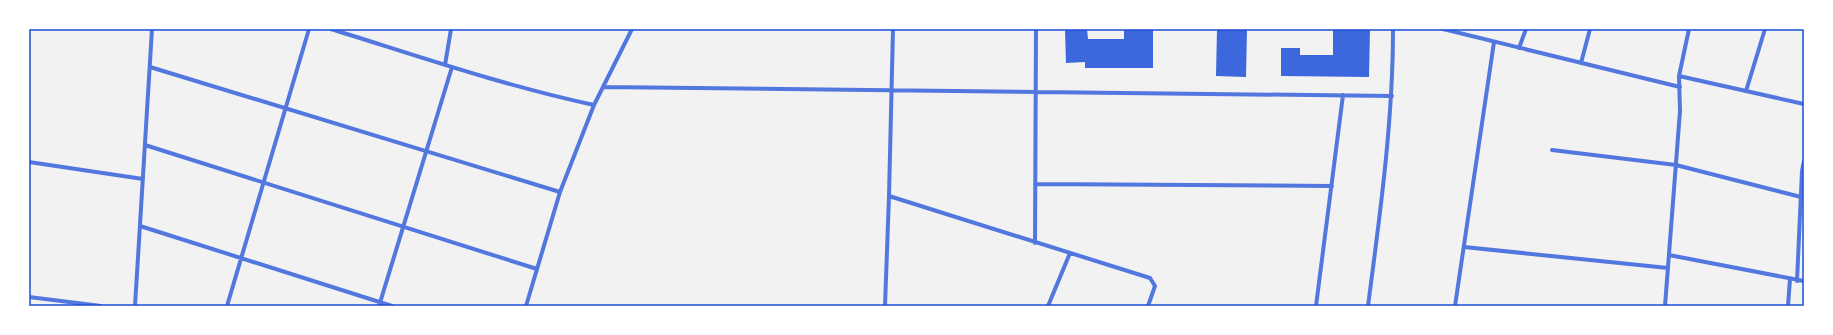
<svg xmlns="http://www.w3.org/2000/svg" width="1833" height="335" viewBox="0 0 1833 335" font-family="'Alegreya Sans',sans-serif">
	<rect width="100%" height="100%" fill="#f2f2f2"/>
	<path fill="#3d67dc" d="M1065 29H1087L1088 39H1124V29H1153V68H1085V62L1066 63Z
		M1217 29H1247L1246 77 1216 76Z
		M1333 29H1370L1369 77 1281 76V48H1300V55H1333Z"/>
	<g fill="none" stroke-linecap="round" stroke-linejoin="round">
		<path stroke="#5277de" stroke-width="4" d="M331 29C418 56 505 86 594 105
			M1443 29 1680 87
			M1519 48 1526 29
			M1581 63 1590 29
			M445 65 451 29
			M150 67 560 192
			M1679 76 1804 104
			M603 87 1392 96
			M1746 91 1765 29
			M145 145 537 269
			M1552 150 1676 165 1801 197
			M29 162 143 179
			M1035 184 1332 186
			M889 196 1150 278 1155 286 1148 306
			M140 226 392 306
			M1035 243 1036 29
			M1464 247 1668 268
			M1669 255 1804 281
			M1797 281 1802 171 1804 161
			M29 297 101 306
			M135 306 152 29
			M227 306 309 29
			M379 306 452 67
			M526 306 560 192 594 105 632 29
			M885 306 889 196 893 29
			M1048 306 1070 253
			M1316 306 1343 95
			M1368 306C1380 214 1393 122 1393 29
			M1455 306 1494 42
			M1665 306 1680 111 1679 76 1689 29
			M1788 306 1790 279"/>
	</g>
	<rect width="1833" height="335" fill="none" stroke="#ffffff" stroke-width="60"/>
	<rect x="30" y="30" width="1773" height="275" fill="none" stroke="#1d4ed8" stroke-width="1.5"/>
</svg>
